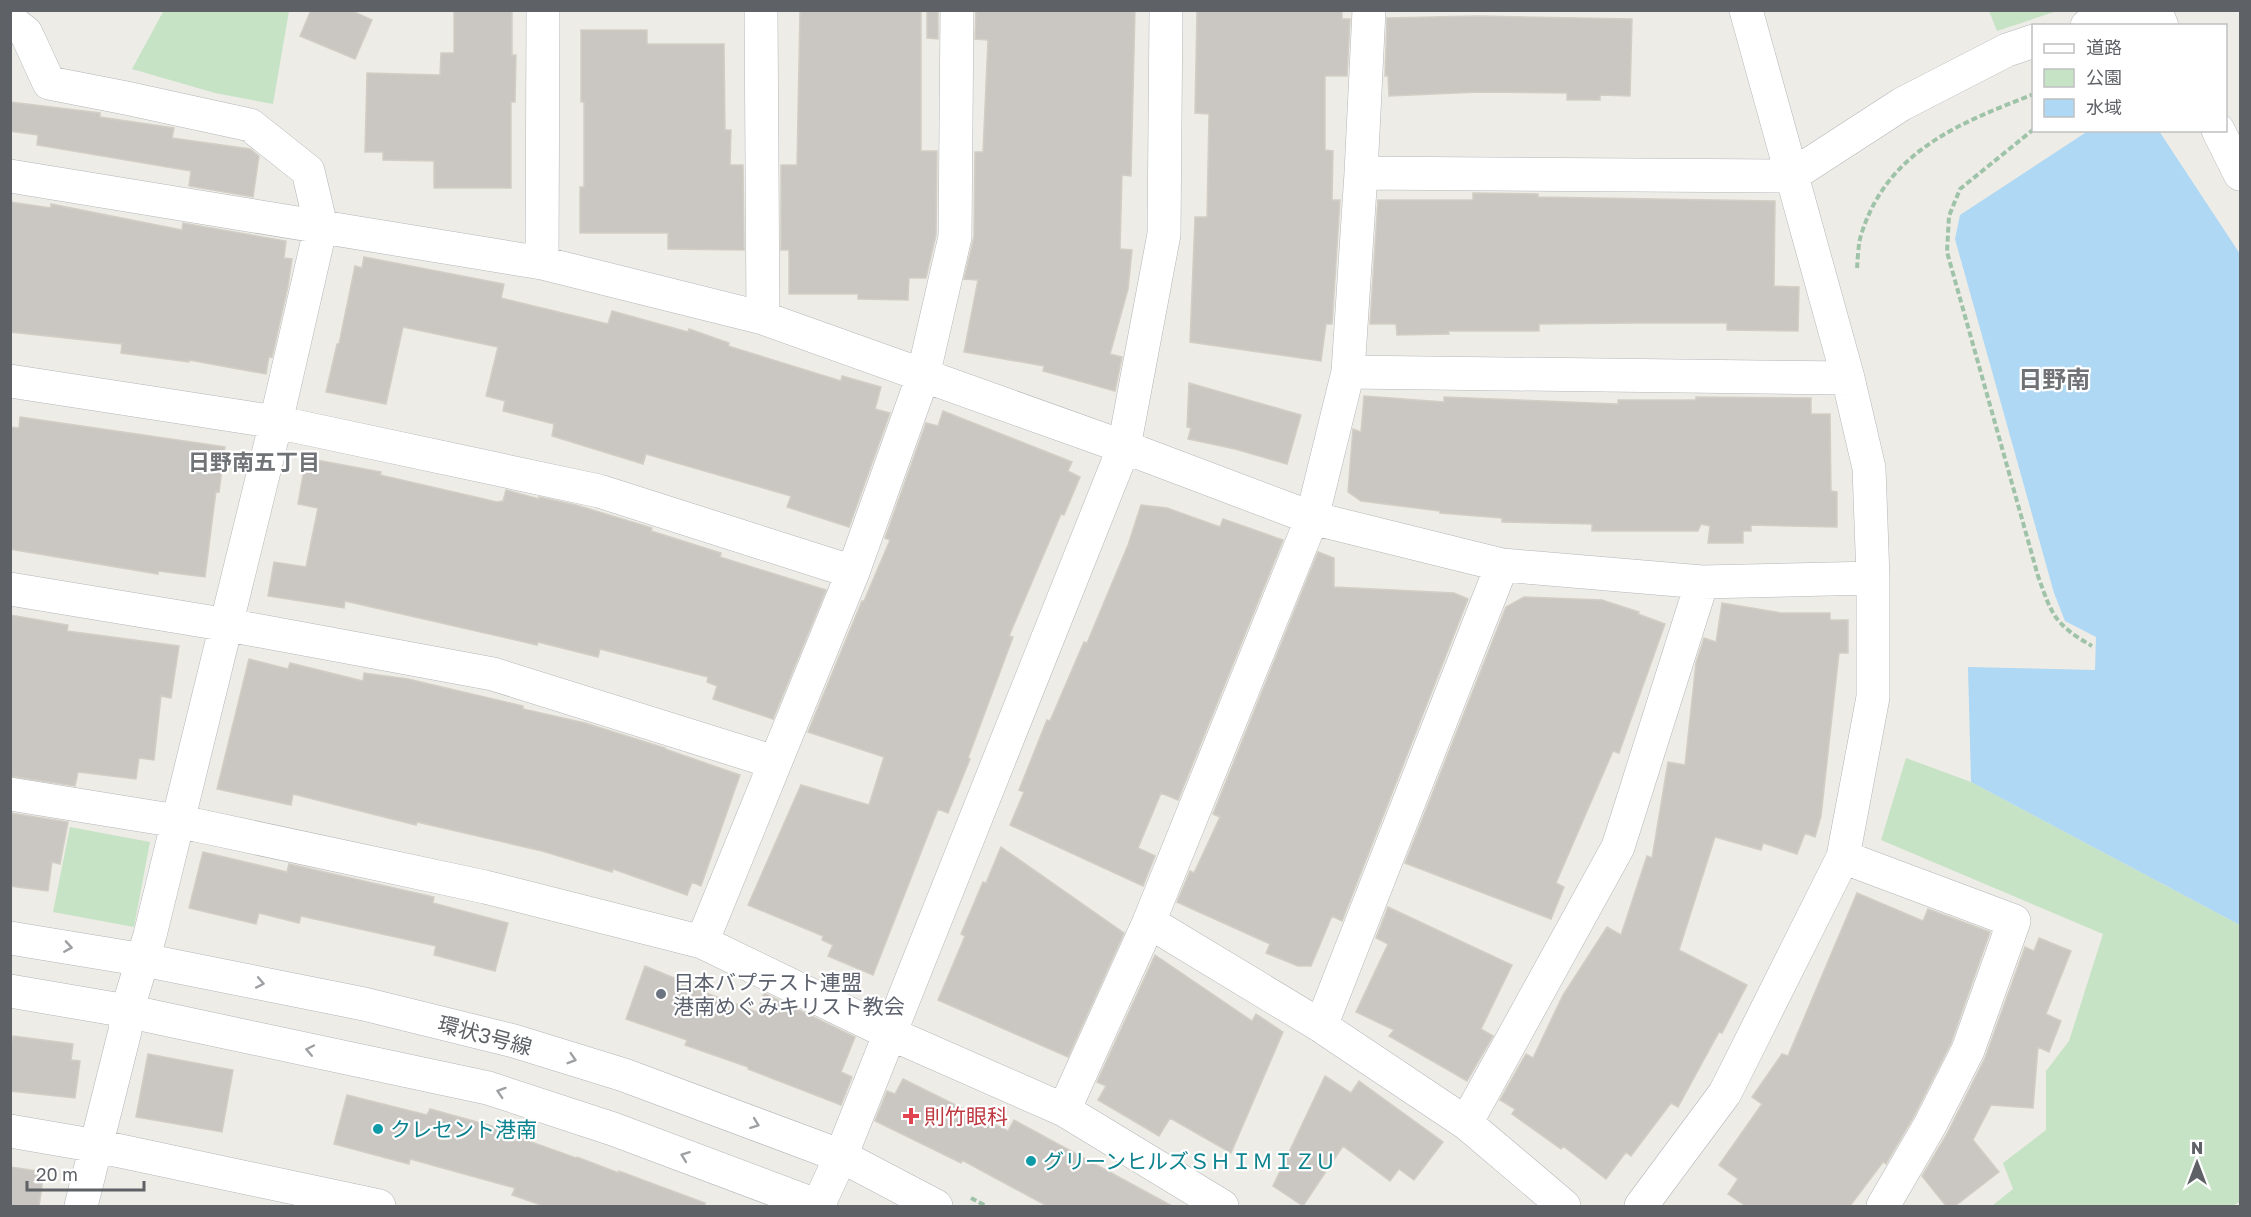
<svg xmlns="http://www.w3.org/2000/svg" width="2251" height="1217" viewBox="0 0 2251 1217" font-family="'Golos Text','Noto Sans JP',sans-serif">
	<rect width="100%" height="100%" fill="#eeece6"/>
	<path fill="#c6e3c6" d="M164 10 289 11 273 104 215 93 132 69Z
		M1989 11H2057L1997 31Z
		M1906 758 1971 782 2240 925V1202L2232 1206H1992L2013 1189 2003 1163 2046 1130V1071L2069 1041 2103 934 1881 840Z
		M70 827 150 842 134 927 53 912Z"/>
	<path fill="#afd8f5" d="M2088 131H2159L2240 254V925L1971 782 1968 667 2095 670 2096 637 2065 621 2054 593 1955 239 1960 215Z"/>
	<path fill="#cac7c3" stroke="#d2cec5" stroke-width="1.5" d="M311 10H350L372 20 355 59 300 36Z
		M454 10H512V55H516L515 102H511V188H434V161L383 160V152H365L367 73 440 75 441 53H454Z
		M800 10H921V151H937L936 235 926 278H909L908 300 858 299V294H789V250H781V165H797Z
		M927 10H938V39L927 38Z
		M976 10H1135L1131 176 1122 175 1120 249 1132 250 1128 289 1110 354 1122 357 1115 391 1043 371 1044 366 964 352 978 280 964 279 974 237 975 152H983L988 40 975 39Z
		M1197 10H1342V19H1350L1347 76H1325V150L1333 151 1332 200H1340L1332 324H1326L1321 361 1190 342 1195 217H1207L1209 114 1195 113Z
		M1478 16 1632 19 1630 96 1600 95V100H1567V93L1480 92 1389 96 1388 76H1385L1387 18Z
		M581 30H647V44H724L725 130H731L730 165H743L744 250 668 249V233H580V187H584V102H581Z
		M10 102 100 113V117L174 128 172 138 250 149 259 156 253 197 189 186 191 171 37 145 38 135 10 131Z
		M1473 193 1538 194V197L1775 201 1774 286 1799 287 1798 331 1727 330V323H1636L1539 324V331H1448L1449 334 1397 335 1396 324H1370L1378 200H1473Z
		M10 202 51 208V204L182 230 183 223 286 241 284 258 292 259 288 286 272 357 269 356 266 374 189 360V362L121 353 122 344 10 332Z
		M364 257 504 284 501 298 608 324 612 311 688 332 689 329 729 343 728 346 841 381 842 376 881 387 875 409 890 413 849 527 787 507 791 496 646 454 643 464 552 436 554 424 503 411 505 401 486 396 498 347 403 327 386 404 326 392 337 344H339L355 266 362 268Z
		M1189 383 1301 415 1287 464 1235 449 1188 439 1191 428 1187 427Z
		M1364 396 1444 402V397L1618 404V400H1696V397L1811 398V414H1830L1831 491 1837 492V527L1751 525V531H1743V543H1708L1710 526 1701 524 1698 531H1592V524L1502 522V518L1440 513V511L1361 501 1348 492 1353 429 1361 432Z
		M943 411 1072 462 1068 471 1080 477 1064 515 1061 514 1009 636 1013 637 968 758 970 759 948 813 938 809 873 975 828 956 833 945 822 940 823 936 748 905 801 785 869 805 884 757 808 732 862 601H864L890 540 885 538 926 423 938 426Z
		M20 417 225 447 219 492 216 491 205 577 158 571V574L10 549V427L19 428Z
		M306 458 381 472 380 475 497 502 503 501 506 490 539 499V497L576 505 652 528 651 531 721 553 720 557 826 590 773 719 713 699 717 686 707 682 708 677 600 649 598 657 538 642 537 645 345 601 344 608 268 596 274 562 306 567 318 508 298 504Z
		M1141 505 1167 508 1220 527 1223 519 1283 540 1178 800 1161 793 1138 848 1155 856 1143 886 1010 825 1024 792 1019 790 1047 720 1050 721 1084 642 1087 643 1128 545Z
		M1318 552 1334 558V587L1454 593 1468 599 1342 921 1332 916 1311 966H1298L1266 953 1270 944 1177 902 1190 871 1194 873 1220 817 1213 814Z
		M1524 597 1602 600 1639 612 1638 614 1665 624 1619 753 1613 751 1556 883 1564 887 1551 919 1405 863 1506 607Z
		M1722 603 1781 613H1830V620H1848V653H1839L1821 816 1815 837 1805 833 1797 854 1763 843 1761 850 1715 837 1679 950 1747 985 1722 1033 1719 1032 1678 1107 1671 1103 1631 1156 1626 1152 1606 1179 1563 1146 1561 1149 1512 1114 1515 1109 1500 1100 1526 1054 1533 1058 1563 995 1607 927 1621 935 1647 856 1652 858 1668 762 1685 765 1696 663 1704 638 1716 642Z
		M10 615 68 625 67 631 179 646 171 698 161 696 154 760 139 758 136 779 78 772 75 786 10 776Z
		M249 659 288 669 290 663 363 681 364 673 408 679 523 706V709L585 723 665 748V749L740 775 701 886 692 882 687 895 613 869 612 872 542 851 417 822 416 825 293 794 291 805 217 789Z
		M10 813 68 822 60 864 52 862 48 891 10 886Z
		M1001 847 1124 933 1068 1057 938 1000 965 936 961 934 983 882 986 883Z
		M203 852 287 872 289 864 434 897 433 903 508 923 495 971 434 955 436 946 301 916 299 923 259 913 256 924 189 908Z
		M1857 893 1923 921 1928 909 1990 932 1951 1043 1914 1116 1886 1164 1883 1162 1850 1206H1746L1728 1194 1738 1179 1719 1165 1762 1104 1752 1097 1782 1054 1788 1056Z
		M1388 907 1512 965 1481 1029 1493 1036 1467 1081 1389 1036 1394 1030 1356 1012 1388 944 1376 938Z
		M2039 938 2071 951 2046 1014 2061 1021 2049 1052 2038 1047 2033 1108 1991 1105 1973 1140 1999 1172 1955 1206H1946L1922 1176 1947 1134 1985 1058 2025 947 2034 951Z
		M1155 955 1252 1021 1256 1014 1283 1032 1231 1153 1170 1118 1159 1136 1098 1100 1106 1086 1097 1082Z
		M645 966 691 985 690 987 757 1012 764 993 855 1037 841 1072 852 1077 841 1105 748 1069V1067L685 1045 687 1040 626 1019Z
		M13 1036 73 1044 71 1060 80 1061 75 1098 10 1091V1056Z
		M148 1054 233 1070 222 1132 136 1117Z
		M1325 1076 1351 1093 1359 1081 1443 1142 1414 1180 1399 1169 1390 1181 1343 1146 1303 1206 1273 1186Z
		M903 1079 1008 1131 1014 1120 1172 1206H1047L962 1160 961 1163 875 1121 887 1091 895 1094Z
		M347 1095 427 1115 430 1109 510 1131 509 1134 576 1158 577 1157 619 1173V1171L705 1203V1206H544L512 1195 515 1188 410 1159 409 1164 334 1144Z
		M10 1167 44 1172 39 1206H10Z"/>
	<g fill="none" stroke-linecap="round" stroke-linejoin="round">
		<g stroke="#b3b6b9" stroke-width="34">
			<path id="street" d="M761 10 763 318
				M2155 10 2162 26
				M10 20 26 33 49 83 126 98 250 125 308 171 321 226 276 422 599 491 853 572
				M2087 26 2137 10
				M2218 130 2240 174
				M1361 173 1791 176 1902 104 2007 50 2034 41
				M10 176 542 263 763 318 1124 447 1312 518 1502 565 1702 582 1873 578
				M542 263 543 10
				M1348 372 1361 173 1369 10
				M10 381 276 422 150 935 127 1011 125 1031 81 1206
				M10 589 228 625 493 674 774 762
				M10 794 177 821 485 887 702 942 889 1033 1064 1110 1222 1206
				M1843 857 2014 921 1968 1050 1930 1125 1883 1206
				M1149 922 1312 518 1348 372 1848 378
				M702 942 853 572 923 376 955 237 957 10
				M1321 1026 1502 565
				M1064 1110 1149 922 1321 1026 1466 1123 1564 1206
				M1466 1123 1618 847 1702 582
				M10 1131 97 1146 379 1206
				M818 1206 841 1156 1124 447 1164 234 1166 10
				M1641 1206 1725 1093 1843 857 1873 697V578L1869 468 1848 378 1746 10"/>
		</g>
		<g stroke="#b2b5b9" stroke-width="34">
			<path id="secondary" d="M10 938 144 960 364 1004 514 1041 624 1075 841 1156 936 1206
				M10 991 127 1011 488 1088 613 1129 818 1206"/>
		</g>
		<path stroke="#9fc3a9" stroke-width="4" stroke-dasharray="6 3" stroke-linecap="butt" d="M2034 129 1960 189 1949 216 1947 252 2038 576C2052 615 2054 624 2092 646
			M1857 268C1858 257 1858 243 1862 232 1889 150 1960 123 2034 94
			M971 1198 986 1206"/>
		<use href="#street" stroke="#fff" stroke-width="33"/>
		<use href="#secondary" stroke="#fff" stroke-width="33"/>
	</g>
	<defs><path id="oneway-chevron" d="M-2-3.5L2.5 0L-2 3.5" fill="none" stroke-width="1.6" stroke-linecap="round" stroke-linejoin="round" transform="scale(1.5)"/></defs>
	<g stroke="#9ea0a3">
		<use href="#oneway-chevron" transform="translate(68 947) rotate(9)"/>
		<use href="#oneway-chevron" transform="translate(260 983) rotate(11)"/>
		<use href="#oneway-chevron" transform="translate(310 1050) rotate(-168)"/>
		<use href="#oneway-chevron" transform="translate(572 1059) rotate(17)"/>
		<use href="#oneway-chevron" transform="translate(501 1092) rotate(-162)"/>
		<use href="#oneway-chevron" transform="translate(755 1124) rotate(21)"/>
		<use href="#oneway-chevron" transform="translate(685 1156) rotate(-159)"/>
	</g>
	<circle fill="#6b7280" stroke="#fff" stroke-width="2" cx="661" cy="994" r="6"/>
	<path fill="#e0444e" stroke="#fff" stroke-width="2" d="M908 1107h6v6h6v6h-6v6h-6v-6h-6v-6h6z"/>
	<g fill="#0f9aa8" stroke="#fff" stroke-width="2">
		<circle cx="378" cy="1129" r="6"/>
		<circle cx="1031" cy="1161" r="6"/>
	</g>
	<g text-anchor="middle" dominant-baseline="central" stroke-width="4.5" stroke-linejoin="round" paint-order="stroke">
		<g font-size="21" fill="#5b616d" stroke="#fff" text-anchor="start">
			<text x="673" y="982">日本バプテスト連盟<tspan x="673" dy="24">港南めぐみキリスト教会</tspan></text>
		</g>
		<g font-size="21" fill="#5e6165" stroke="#fff">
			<text transform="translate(485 1035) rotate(15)">環状3号線</text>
		</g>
		<g font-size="21" fill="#be3a42" stroke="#fff" text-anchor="start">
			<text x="924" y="1116">則竹眼科</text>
		</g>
		<g font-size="21" fill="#0d838f" stroke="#fff" text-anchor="start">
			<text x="390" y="1129">クレセント港南</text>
			<text x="1043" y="1161">グリーンヒルズＳＨＩＭＩＺＵ</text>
		</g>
		<g font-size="22" font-weight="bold" fill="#6f7376" stroke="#fff">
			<text x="254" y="461">日野南五丁目</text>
		</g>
		<g font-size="24" font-weight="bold" fill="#6f7376" stroke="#fff">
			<text x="2054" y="378">日野南</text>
		</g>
	</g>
	<rect width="2251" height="1217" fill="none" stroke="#5e6165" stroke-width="24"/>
	<rect x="2032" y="24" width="195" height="108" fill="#ffffff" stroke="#bfc0c1" stroke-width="1.5"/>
	<rect x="2044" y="44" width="30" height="9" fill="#ffffff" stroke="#bfc0c1" stroke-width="1.5"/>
	<text x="2086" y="54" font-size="18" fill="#5e6165">道路</text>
	<rect x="2044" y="69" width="30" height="18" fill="#c6e3c6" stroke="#bfc0c1" stroke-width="1.5"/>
	<text x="2086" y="84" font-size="18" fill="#5e6165">公園</text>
	<rect x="2044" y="99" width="30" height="18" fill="#afd8f5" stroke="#bfc0c1" stroke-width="1.5"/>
	<text x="2086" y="114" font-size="18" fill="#5e6165">水域</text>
	<g transform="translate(2197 1163)" stroke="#ffffff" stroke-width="4.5" paint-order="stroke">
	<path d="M0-4.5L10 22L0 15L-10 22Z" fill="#5e6165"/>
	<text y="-9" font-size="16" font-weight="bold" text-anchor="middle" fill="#5e6165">N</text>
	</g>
	<path d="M27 1181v9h117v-9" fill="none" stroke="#5e6165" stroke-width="3"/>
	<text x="36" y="1181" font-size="18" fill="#5e6165" stroke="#ffffff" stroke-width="4.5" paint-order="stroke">20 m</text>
</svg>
